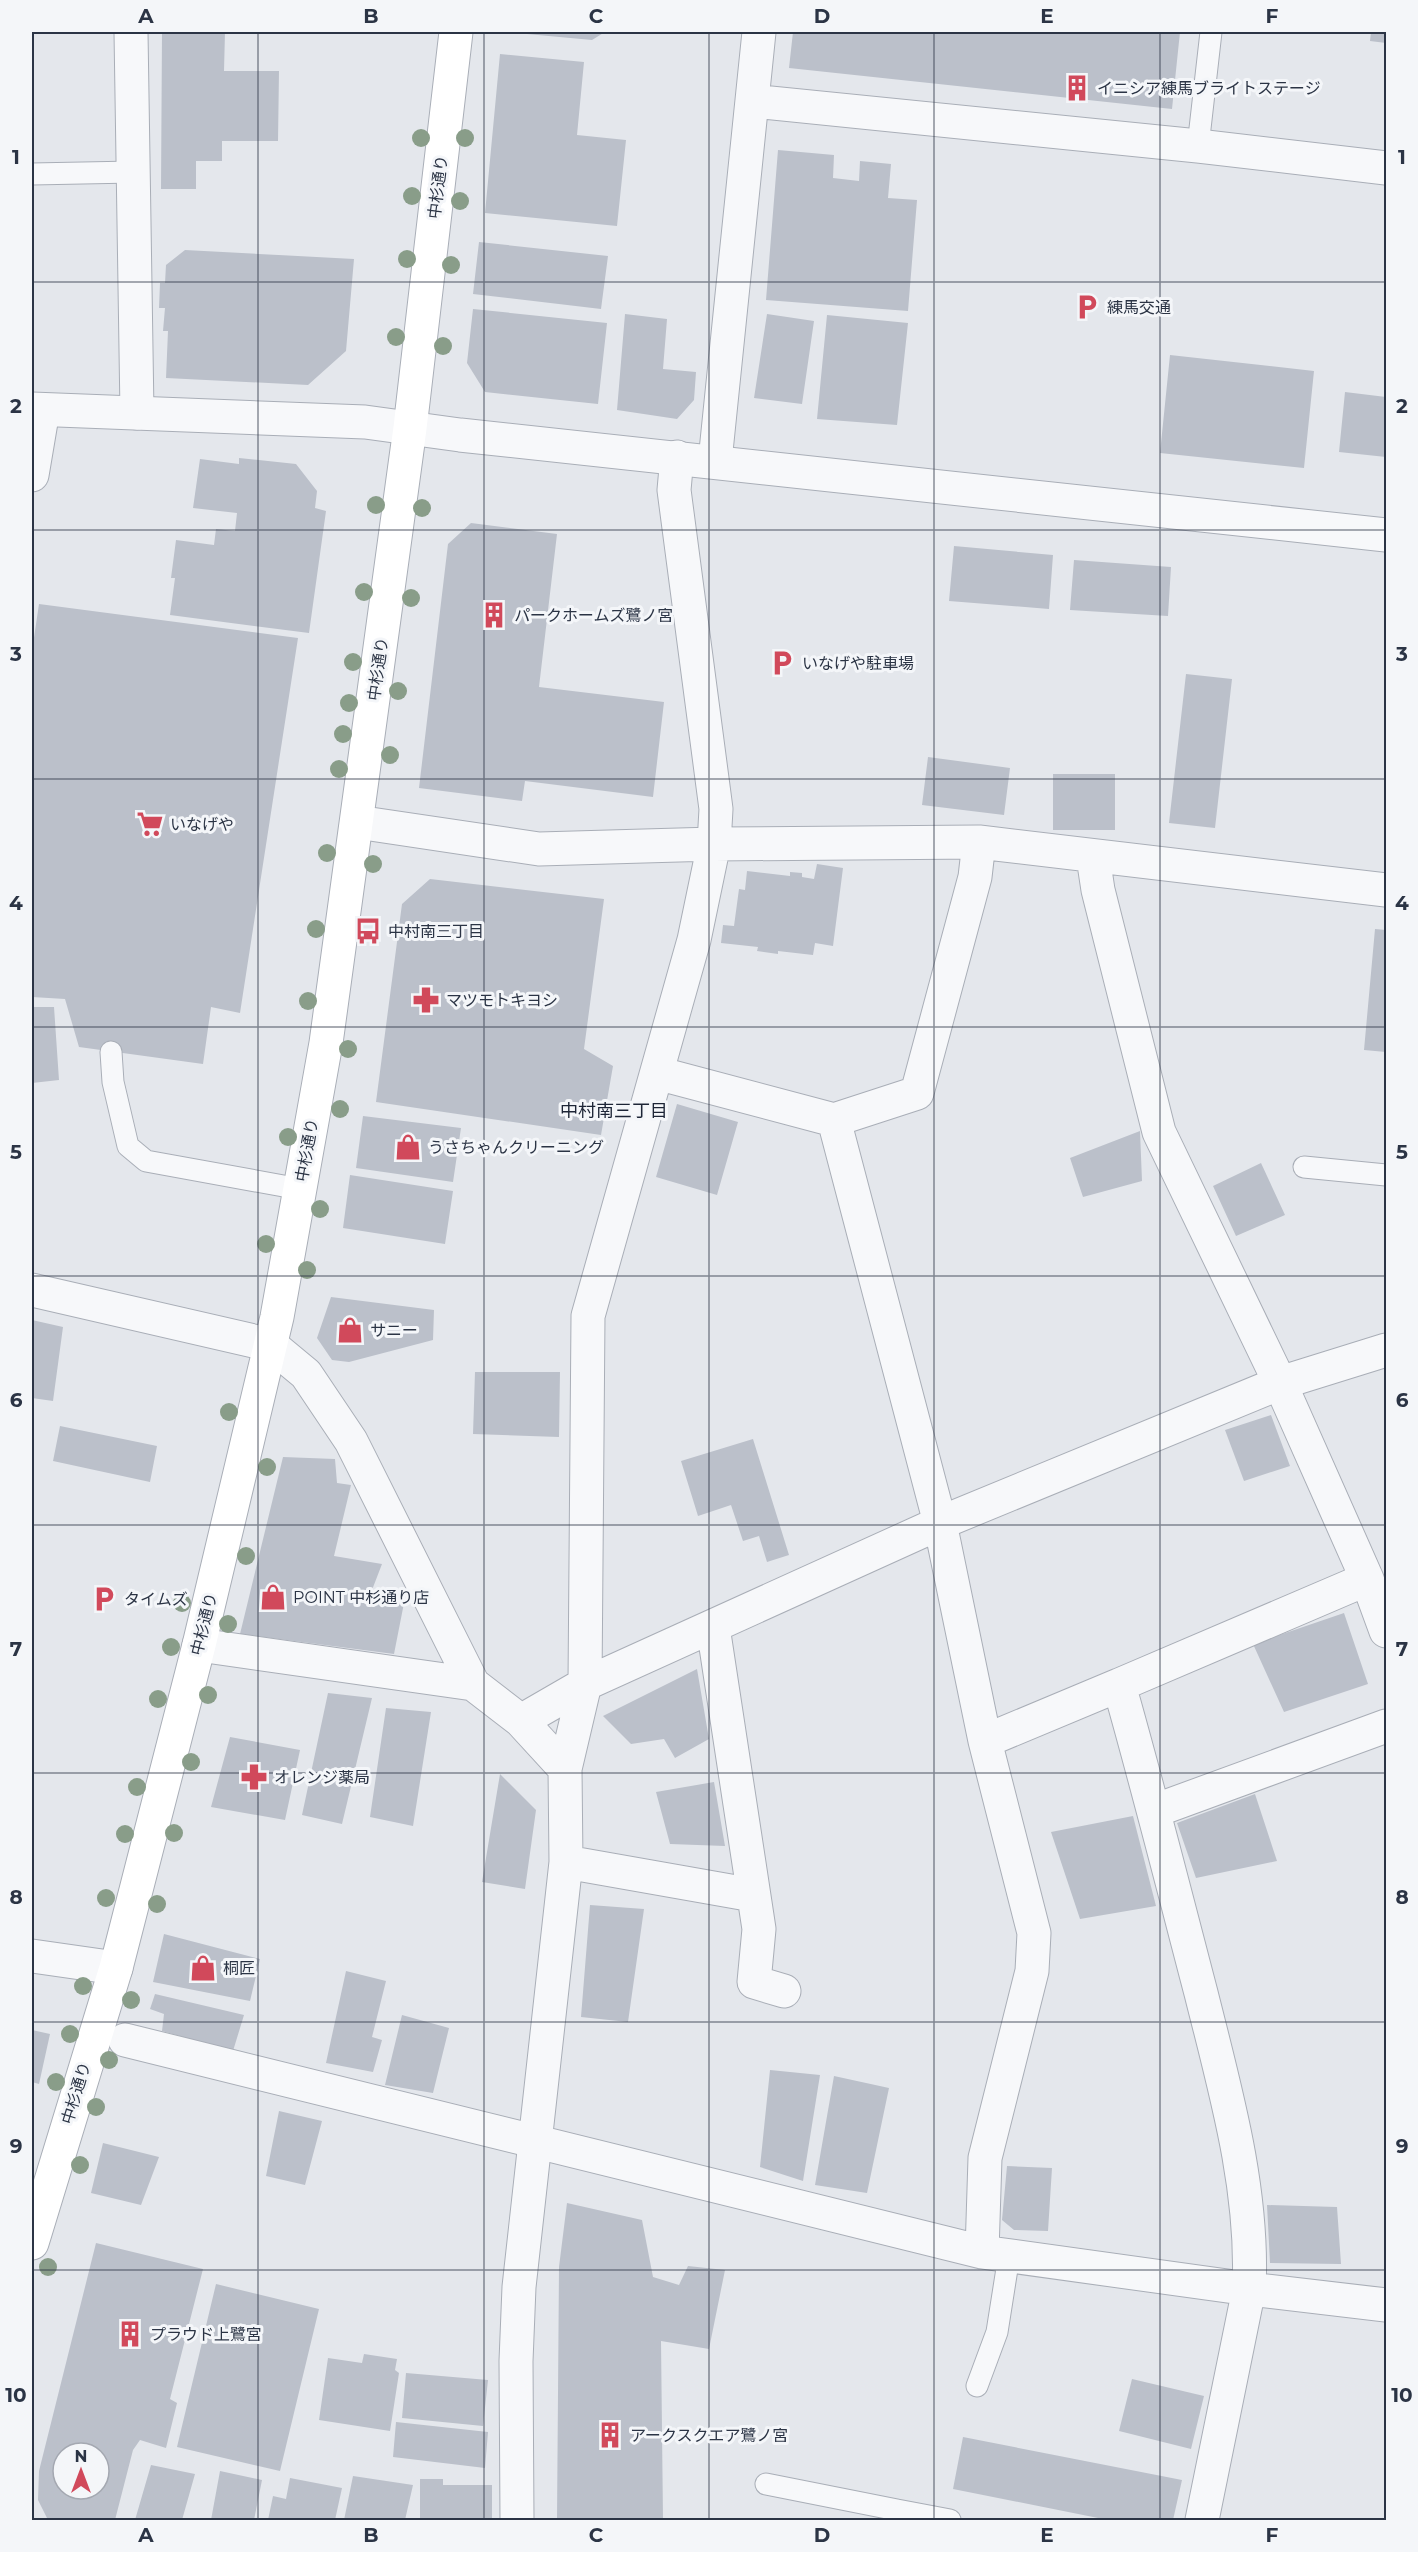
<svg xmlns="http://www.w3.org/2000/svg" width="1418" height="2552" viewBox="0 0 1418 2552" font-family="Montserrat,'Noto Sans JP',sans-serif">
	<rect width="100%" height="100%" fill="#e4e7ec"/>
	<path fill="#bbc0ca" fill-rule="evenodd" d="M162 32H225L224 71H279L278 141H222V161H196V189H161Z
		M506 32H605L592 40Z
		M793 32H1180L1172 109 789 68Z
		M1371 32H1386V43L1370 41Z
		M500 54 584 62 577 135 626 140 617 226 485 213Z
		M778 150 834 155 833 178 859 181 860 161 891 164 888 198 917 200 908 311 766 300Z
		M479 242 608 256 601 309 473 294Z
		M185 250 354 259 346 351 308 385 166 378 168 331H163L165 308H159L160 283H165L166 265Z
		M473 309 607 323 598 404 485 392 467 363Z
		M625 314 667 319 663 369 696 372 694 400 677 419 617 410Z
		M767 314 814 321 802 404 754 398Z
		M827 315 908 323 897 425 817 419Z
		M1170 355 1314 371 1304 468 1160 453Z
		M1345 392 1386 397V457L1339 452Z
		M239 458 296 464 317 491 315 508 326 511 309 633 170 615 175 578H171L176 540 214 545 216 529 235 531 237 513 193 508 200 459 239 464Z
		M471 523 557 534 539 687 664 702 653 797 525 781 522 801 419 788 448 544Z
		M954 546 1053 555 1049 609 949 601Z
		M1074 560 1171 567 1168 616 1070 610Z
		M39 604 298 638 240 1013 211 1007 203 1064 79 1047 65 999 32 997V651Z
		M1186 674 1232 679 1215 828 1169 823Z
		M928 757 1010 768 1004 815 922 805Z
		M1053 774H1115V830H1053Z
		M817 864 843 868 833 946 815 943 813 955 778 951V954L757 951 758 947 721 943 723 925 734 926 739 889 745 890 747 871 790 876V872L802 873V877L814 879Z
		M430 879 604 899 584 1049 613 1066 601 1135 376 1102 402 904Z
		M1375 929 1386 930V1052L1364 1050Z
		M32 1007H54L59 1080 32 1083Z
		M677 1104 738 1122 717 1195 656 1177Z
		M363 1116 461 1128 453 1182 356 1168Z
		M1140 1131 1142 1181 1083 1197 1070 1158Z
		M1261 1163 1285 1215 1236 1236 1213 1186Z
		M350 1175 453 1191 445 1244 343 1228Z
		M331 1297 434 1310 433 1340 349 1362 332 1360 317 1338Z
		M32 1320 63 1327 53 1401 32 1398Z
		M475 1372H560L559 1437 473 1434Z
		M1271 1415 1290 1466 1244 1481 1225 1430Z
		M60 1426 157 1446 150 1482 53 1461Z
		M753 1439 789 1555 767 1562 759 1536 743 1541 731 1505 698 1516 681 1461Z
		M283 1457 335 1459 337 1483 351 1485 334 1556 382 1564 372 1590 404 1603 394 1654 240 1634Z
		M1344 1613 1368 1684 1284 1712 1253 1644Z
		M697 1669 709 1739 675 1758 664 1739 631 1744 603 1716Z
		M328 1693 372 1698 342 1824 302 1815Z
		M386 1708 431 1712 413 1826 370 1817Z
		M230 1737 300 1750 285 1820 211 1807Z
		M500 1774 536 1810 525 1889 482 1882Z
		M714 1782 725 1846 670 1844 656 1792Z
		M1255 1794 1277 1861 1196 1878 1177 1823Z
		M1133 1816 1156 1906 1080 1919 1051 1832Z
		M590 1905 644 1909 628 2022 581 2017Z
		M164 1934 260 1959 250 2001 153 1982Z
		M346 1971 386 1981 372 2037 382 2040 373 2072 326 2063Z
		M155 1994 244 2015 233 2051 162 2031 164 2014 150 2009Z
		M402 2015 449 2028 433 2093 385 2085Z
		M32 2030 50 2034 39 2084 32 2082Z
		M770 2070 820 2075 803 2181 760 2167Z
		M834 2076 889 2088 867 2193 815 2185Z
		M279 2111 322 2121 305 2185 266 2176Z
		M103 2143 159 2157 141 2205 91 2193Z
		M1007 2166 1052 2168 1048 2231 1014 2230 1002 2220Z
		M567 2203 642 2220 653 2277 679 2285 688 2266 725 2270 709 2349 661 2341 663 2520H557L559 2267Z
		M1267 2205 1337 2207 1341 2264 1270 2263Z
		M96 2243 203 2269 170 2399 177 2403 166 2448 140 2440 133 2450 115 2520H48L38 2500 39 2471ZM63 2453H99V2489H63Z
		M216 2284 319 2309 280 2471 177 2447Z
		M364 2354 397 2359 395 2370 399 2373 390 2431 319 2420 328 2358 362 2363Z
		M406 2373 488 2380 483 2426 402 2418Z
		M1132 2379 1204 2396 1191 2449 1119 2431Z
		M396 2422 488 2432 485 2468 393 2457Z
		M963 2437 1182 2480 1173 2520H1108L953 2489Z
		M151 2465 195 2474 182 2520H135Z
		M220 2471 262 2480 254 2520H211Z
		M353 2476 413 2485 405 2520H344Z
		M290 2478 342 2488 335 2520H268L273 2496 286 2499Z
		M420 2479H443V2485H492V2520H420Z"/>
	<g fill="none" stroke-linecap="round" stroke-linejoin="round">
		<g stroke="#a9aeb7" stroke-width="23">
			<path id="service" d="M1198 146 1211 32
				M32 174 133 172
				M111 1052 113 1082 128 1146 146 1161 300 1189
				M1304 1167 1386 1175
				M977 2386 997 2332 1009 2256
				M766 2484 897 2510
				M895 2520 897 2510 950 2520"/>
		</g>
		<g stroke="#a9aeb7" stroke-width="35">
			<path id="minor" d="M131 32 137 413
				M752 101 1198 146 1386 168
				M715 461 759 32
				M32 475 43 410
				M357 822 539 849 714 844 979 842 1386 890
				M1093 857 1098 890 1159 1132 1280 1383 1367 1579 1386 1631
				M657 1073 834 1120 940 1523 985 1741 1034 1933 1032 1971 985 2158 982 2252
				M834 1120 917 1093 975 877 979 842
				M32 1290 271 1345 306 1374 351 1441 473 1684 521 1721 565 1769
				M713 1627 759 1929 754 1982 784 1991
				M199 1645 473 1684
				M1119 1685 1367 1579
				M521 1721 585 1684 940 1523 1280 1383 1386 1350
				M985 1741 1119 1685C1148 1787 1174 1890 1201 1993 1225 2089 1254 2189 1249 2289L1202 2520
				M1154 1811 1386 1726
				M566 1862 753 1895
				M32 1956 116 1968
				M125 2040 982 2252 1249 2289 1386 2305
				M517 2520 516 2361 519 2287 566 1862 565 1769 585 1684 588 1316 694 940 714 844 716 809 674 490 677 457"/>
		</g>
		<g stroke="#a9aeb7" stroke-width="35">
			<path id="tertiary" d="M32 409 365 422 460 435 1386 535"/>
		</g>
		<g stroke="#a9aeb7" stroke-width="35">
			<path id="secondary" d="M32 2243 116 1968 199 1645 277 1317 326 1043 410 428 456 32"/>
		</g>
		<use href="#service" stroke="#f7f8fa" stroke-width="21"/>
		<use href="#minor" stroke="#f7f8fa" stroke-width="33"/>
		<use href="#tertiary" stroke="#f7f8fa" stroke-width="33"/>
		<use href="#secondary" stroke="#fff" stroke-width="33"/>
	</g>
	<g fill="#899d89">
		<circle cx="421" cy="138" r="9"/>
		<circle cx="465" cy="138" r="9"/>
		<circle cx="412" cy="196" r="9"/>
		<circle cx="460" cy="201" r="9"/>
		<circle cx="407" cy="259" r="9"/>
		<circle cx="451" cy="265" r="9"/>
		<circle cx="396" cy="337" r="9"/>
		<circle cx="443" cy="346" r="9"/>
		<circle cx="376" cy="505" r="9"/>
		<circle cx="422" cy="508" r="9"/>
		<circle cx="364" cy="592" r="9"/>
		<circle cx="411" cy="598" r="9"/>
		<circle cx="353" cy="662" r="9"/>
		<circle cx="398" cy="691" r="9"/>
		<circle cx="349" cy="703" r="9"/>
		<circle cx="343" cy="734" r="9"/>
		<circle cx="390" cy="755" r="9"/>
		<circle cx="339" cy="769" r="9"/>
		<circle cx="327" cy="853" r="9"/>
		<circle cx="373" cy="864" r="9"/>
		<circle cx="316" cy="929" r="9"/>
		<circle cx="308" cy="1001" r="9"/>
		<circle cx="348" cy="1049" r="9"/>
		<circle cx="340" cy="1109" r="9"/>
		<circle cx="288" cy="1137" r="9"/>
		<circle cx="320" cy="1209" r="9"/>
		<circle cx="266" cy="1244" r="9"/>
		<circle cx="307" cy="1270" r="9"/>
		<circle cx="229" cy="1412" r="9"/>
		<circle cx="267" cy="1467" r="9"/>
		<circle cx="246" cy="1556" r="9"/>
		<circle cx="182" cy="1603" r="9"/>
		<circle cx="228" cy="1624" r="9"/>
		<circle cx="171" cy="1647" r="9"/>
		<circle cx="208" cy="1695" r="9"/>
		<circle cx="158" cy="1699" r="9"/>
		<circle cx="191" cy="1762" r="9"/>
		<circle cx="137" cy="1787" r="9"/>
		<circle cx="174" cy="1833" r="9"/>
		<circle cx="125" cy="1834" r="9"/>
		<circle cx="106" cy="1898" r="9"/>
		<circle cx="157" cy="1904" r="9"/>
		<circle cx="83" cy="1986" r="9"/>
		<circle cx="131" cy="2000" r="9"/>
		<circle cx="70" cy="2034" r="9"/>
		<circle cx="109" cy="2060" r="9"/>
		<circle cx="56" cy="2082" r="9"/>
		<circle cx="96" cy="2107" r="9"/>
		<circle cx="80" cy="2165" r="9"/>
		<circle cx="48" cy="2267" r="9"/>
	</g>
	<path fill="none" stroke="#2b3445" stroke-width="1.5" stroke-opacity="0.55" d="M258 32V2520M484 32V2520M709 32V2520M934 32V2520M1160 32V2520M32 282H1386M32 530H1386M32 779H1386M32 1027H1386M32 1276H1386M32 1525H1386M32 1773H1386M32 2022H1386M32 2270H1386"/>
	<defs>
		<g id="building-bare" transform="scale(2.07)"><path d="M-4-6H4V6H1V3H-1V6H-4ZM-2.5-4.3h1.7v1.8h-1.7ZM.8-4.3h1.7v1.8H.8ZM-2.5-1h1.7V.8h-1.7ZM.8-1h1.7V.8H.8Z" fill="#d1495b" stroke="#f4f6f9" stroke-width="2.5" paint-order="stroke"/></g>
		<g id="parking-bare" transform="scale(2.07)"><path d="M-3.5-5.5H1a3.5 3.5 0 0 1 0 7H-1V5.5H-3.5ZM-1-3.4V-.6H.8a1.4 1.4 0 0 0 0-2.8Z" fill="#d1495b" stroke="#f4f6f9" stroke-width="2.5" paint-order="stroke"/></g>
		<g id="supermarket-bare" transform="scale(2.07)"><path d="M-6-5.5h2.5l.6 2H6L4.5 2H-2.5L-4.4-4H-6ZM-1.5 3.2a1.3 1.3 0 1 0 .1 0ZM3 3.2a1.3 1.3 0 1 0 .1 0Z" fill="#d1495b" stroke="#f4f6f9" stroke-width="2.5" paint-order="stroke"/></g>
		<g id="bus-bare" transform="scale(2.07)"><path d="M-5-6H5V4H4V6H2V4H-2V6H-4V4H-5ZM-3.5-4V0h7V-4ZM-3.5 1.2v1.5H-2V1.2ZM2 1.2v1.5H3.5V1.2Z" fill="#d1495b" stroke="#f4f6f9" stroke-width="2.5" paint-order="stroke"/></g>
		<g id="pharmacy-bare" transform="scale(2.07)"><path d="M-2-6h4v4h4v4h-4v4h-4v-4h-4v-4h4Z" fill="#d1495b" stroke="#f4f6f9" stroke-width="2.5" paint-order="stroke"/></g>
		<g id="shop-bare" transform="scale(2.07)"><path d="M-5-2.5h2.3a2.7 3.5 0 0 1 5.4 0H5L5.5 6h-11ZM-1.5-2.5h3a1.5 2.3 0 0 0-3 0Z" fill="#d1495b" stroke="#f4f6f9" stroke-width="2.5" paint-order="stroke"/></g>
	</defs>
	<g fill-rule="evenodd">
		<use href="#building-bare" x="1077" y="88"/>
		<use href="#parking-bare" x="1087" y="307"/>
		<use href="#building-bare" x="494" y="615"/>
		<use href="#parking-bare" x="782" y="663"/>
		<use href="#supermarket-bare" x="150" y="824"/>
		<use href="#bus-bare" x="368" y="931"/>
		<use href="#pharmacy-bare" x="426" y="1000"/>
		<use href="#shop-bare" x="408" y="1147"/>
		<use href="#shop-bare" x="350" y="1330"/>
		<use href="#shop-bare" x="273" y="1597"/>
		<use href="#parking-bare" x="104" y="1599"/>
		<use href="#pharmacy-bare" x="254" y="1777"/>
		<use href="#shop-bare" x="203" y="1968"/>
		<use href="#building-bare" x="130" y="2334"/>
		<use href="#building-bare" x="610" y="2435"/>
	</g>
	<g text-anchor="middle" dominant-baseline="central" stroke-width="6" stroke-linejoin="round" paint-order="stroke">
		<g font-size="16" fill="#2b3445" stroke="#f4f6f9" text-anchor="start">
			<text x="1097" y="88">イニシア練馬ブライトステージ</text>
			<text x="1107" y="307">練馬交通</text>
			<text x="514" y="615">パークホームズ鷺ノ宮</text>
			<text x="802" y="663">いなげや駐車場</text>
			<text x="170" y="824">いなげや</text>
			<text x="388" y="931">中村南三丁目</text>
			<text x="446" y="1000">マツモトキヨシ</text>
			<text x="428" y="1147">うさちゃんクリーニング</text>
			<text x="370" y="1330">サニー</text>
			<text x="293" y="1597">POINT 中杉通り店</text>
			<text x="124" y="1599">タイムズ</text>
			<text x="274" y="1777">オレンジ薬局</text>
			<text x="223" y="1968">桐匠</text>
			<text x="150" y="2334">プラウド上鷺宮</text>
			<text x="630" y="2435">アークスクエア鷺ノ宮</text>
		</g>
		<g font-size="16" fill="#2b3445" stroke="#f4f6f9">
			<text transform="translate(438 187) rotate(-83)">中杉通り</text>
			<text transform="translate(378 669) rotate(-82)">中杉通り</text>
			<text transform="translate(307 1150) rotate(-80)">中杉通り</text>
			<text transform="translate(204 1624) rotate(-76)">中杉通り</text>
			<text transform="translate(76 2093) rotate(-73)">中杉通り</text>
		</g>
		<g font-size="18" fill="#1d2536" stroke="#f4f6f9">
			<text x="614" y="1111">中村南三丁目</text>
		</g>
	</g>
	<rect width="1418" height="2552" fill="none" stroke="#f4f6f9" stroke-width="66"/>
	<g transform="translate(81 2471)"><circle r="28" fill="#f4f6f9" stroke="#a4a8b1" stroke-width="1.5"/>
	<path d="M0-4.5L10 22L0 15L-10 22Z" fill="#d1495b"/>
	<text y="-9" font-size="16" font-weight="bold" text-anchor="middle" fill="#2b3445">N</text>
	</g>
	<rect x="33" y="33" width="1352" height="2486" fill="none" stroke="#2b3445" stroke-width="2"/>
	<g font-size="20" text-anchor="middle" font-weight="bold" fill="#2b3445">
		<text x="146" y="23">A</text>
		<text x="371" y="23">B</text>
		<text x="596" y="23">C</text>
		<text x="822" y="23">D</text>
		<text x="1047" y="23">E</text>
		<text x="1272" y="23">F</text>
		<text x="16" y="164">1</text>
		<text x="1402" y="164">1</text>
		<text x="16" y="413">2</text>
		<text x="1402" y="413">2</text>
		<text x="16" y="661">3</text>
		<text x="1402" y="661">3</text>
		<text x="16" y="910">4</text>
		<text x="1402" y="910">4</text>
		<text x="16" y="1159">5</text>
		<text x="1402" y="1159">5</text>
		<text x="16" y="1407">6</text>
		<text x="1402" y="1407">6</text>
		<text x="16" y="1656">7</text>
		<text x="1402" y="1656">7</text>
		<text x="16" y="1904">8</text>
		<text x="1402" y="1904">8</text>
		<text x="16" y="2153">9</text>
		<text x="1402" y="2153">9</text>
		<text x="16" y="2402">10</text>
		<text x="1402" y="2402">10</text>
		<text x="146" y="2542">A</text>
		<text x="371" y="2542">B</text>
		<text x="596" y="2542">C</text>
		<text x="822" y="2542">D</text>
		<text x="1047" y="2542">E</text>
		<text x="1272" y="2542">F</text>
	</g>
</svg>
